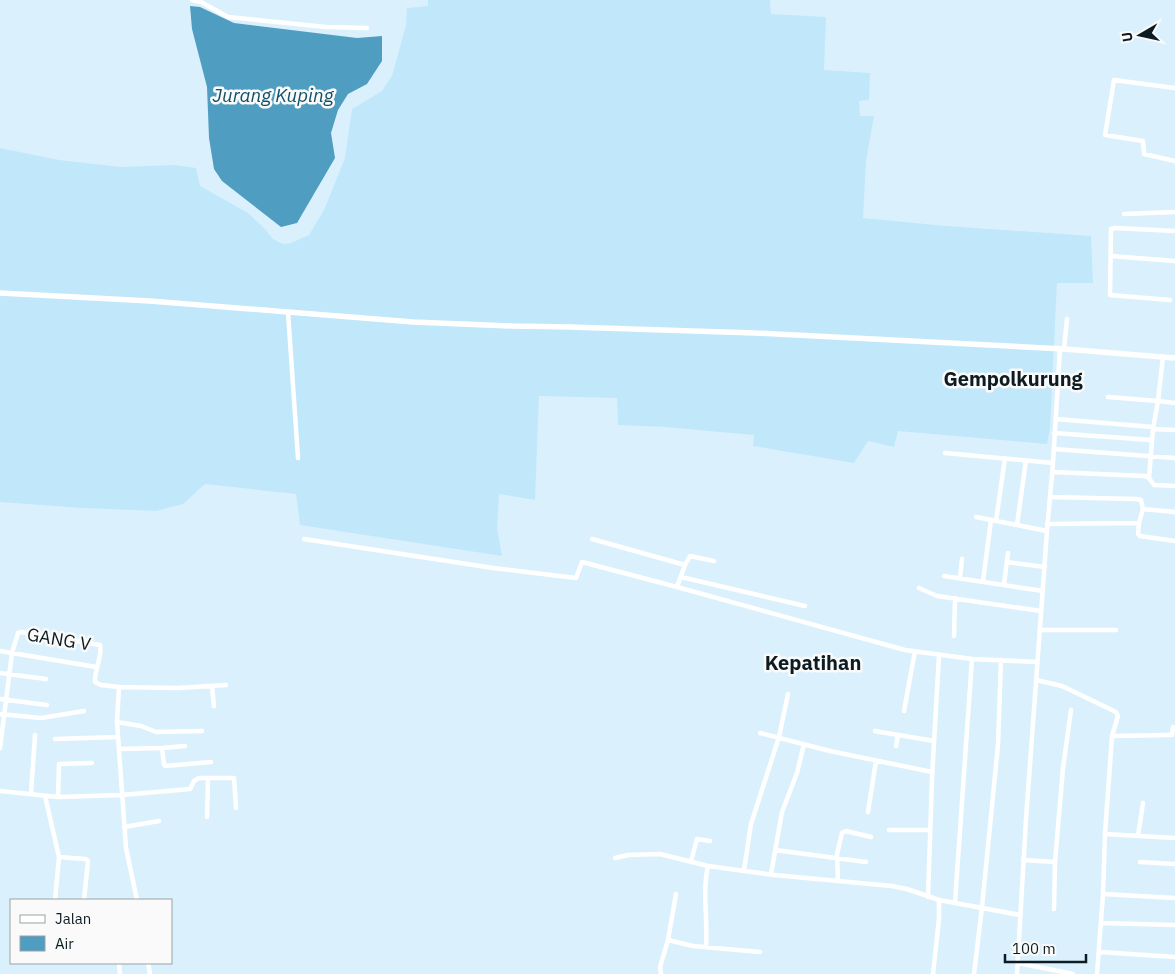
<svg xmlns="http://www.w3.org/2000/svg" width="1175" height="974" viewBox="0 0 1175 974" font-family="'IBM Plex Sans',sans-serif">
	<rect width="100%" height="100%" fill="#daf1fd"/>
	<path fill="#c1e7fa" d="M428 0H770L771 14 826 17 824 70 870 73 869 100 859 101 860 116H874L866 161 863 218 946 226 1091 236 1093 283H1057L1050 428 1047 444 898 431 894 447 868 441 854 463 753 446 754 435 665 427 618 425 617 398 539 396 535 500 499 494 497 528 502 556 300 525 296 494 205 484 183 504 156 511 82 508 0 502V148L59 160 121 167 174 165 196 168 200 186 248 213 265 229 273 239 283 244 291 243 309 235 324 210 345 158 352 109 382 91 392 76 406 25 407 8 428 6Z"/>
	<path fill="#4f9dc1" d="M190 6 200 7 234 23 357 38 382 36V61L367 84 348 94 338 110 331 133 335 158 297 223 281 227 222 181 214 169 209 138 207 87 192 29Z"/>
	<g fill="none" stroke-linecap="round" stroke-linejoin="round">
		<path stroke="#fff" stroke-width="4.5" d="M192 0 201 2 228 17 326 27 367 28
			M1175 88 1114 80 1105 135 1143 141 1144 154 1175 161
			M1124 214 1175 212
			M1111 256 1175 261
			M1170 300 1110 295 1111 229 1115 228 1175 231
			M288 312 298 458
			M1064 349 1067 319
			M1163 357 1158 401 1175 403
			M1108 397 1158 401 1153 429
			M1056 419 1153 427
			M1054 433 1151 440
			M1054 449 1175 458
			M945 453 1053 463
			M1052 472 1145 476 1149 478 1154 485 1175 486
			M1149 478 1153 429 1175 430
			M1050 497 1136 499 1141 500 1143 509 1175 512
			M976 517 1047 531
			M996 521 1005 458
			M1139 523 1143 509
			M1047 524 1139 523 1138 534 1140 536 1175 541
			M1017 525 1026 460
			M304 539 493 568 576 578 582 562 677 587
			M592 539 685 565 677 587 905 650 972 659 1037 662
			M1007 562 1045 567
			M685 565 690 556 714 561
			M944 576 1043 591
			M681 577 805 606
			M960 578 962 559
			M983 581 991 520
			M1004 584 1008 553
			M919 588 937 596 1041 611
			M1040 630H1116
			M954 636 955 598
			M0 651 96 667
			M0 673 46 679
			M1036 680 1062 686 1116 712 1118 716 1112 736
			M212 686 214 706
			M0 699 47 705
			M904 711 915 651
			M0 714 41 718 84 711
			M117 722 141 726 156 732 202 731
			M875 731 934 741
			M760 733 830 751 932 772
			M55 739 118 737
			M896 746 898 735
			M0 748 12 653 18 633 21 632 100 645C103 654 94 671 95 682L101 685 119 687
			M162 748 185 746
			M119 749 162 748 164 765 165 766 211 762
			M0 791 58 797 122 795 190 789 194 781 199 778H234L236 808
			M31 794 35 735
			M45 796 59 857 55 900
			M58 797 59 764 92 763
			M868 812 876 761
			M207 817 208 778
			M124 827 159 821
			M889 830H930
			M1105 834 1112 736 1170 735H1172L1173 727
			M1138 836 1143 803
			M775 850 866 862
			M59 857 86 859 88 861 84 900
			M615 858 628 855 660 854 708 866 774 875 892 886 907 889 939 900 1020 915
			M1023 860 1055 862 1063 768 1071 710
			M691 861 697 839 710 841
			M1140 862 1175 864
			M744 870 751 824 779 737 788 694
			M771 874 782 812 797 773 804 744
			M838 881 837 854 842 833 846 831 871 837
			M1103 894 1175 898
			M928 897 932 778 939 655
			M137 900 126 848 117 722 119 687 178 688 226 685
			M955 902 972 659
			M1054 909 1055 862
			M1101 923 1175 925
			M668 940 693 946 760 952
			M706 947C708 920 702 892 708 866
			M1100 952 1175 957
			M119 963 120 974
			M148 963 150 974
			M1018 963 1073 974
			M661 974 660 967 668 940 676 894
			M933 974 939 919V900
			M974 974 982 907 998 745 1001 660
			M1017 974 1026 819 1047 531 1053 463 1060 349
			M1097 974 1103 894 1105 834 1175 838"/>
		<path stroke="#fff" stroke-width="5.5" d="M0 293 150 301 413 322 512 326 570 327 755 333 1064 349 1175 358"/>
	</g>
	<g text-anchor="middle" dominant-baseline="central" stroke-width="5" stroke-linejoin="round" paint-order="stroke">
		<g font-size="18" fill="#0d1c23" stroke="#fafafa">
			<text transform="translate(59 639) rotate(9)">GANG V</text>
		</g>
		<g font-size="19" font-style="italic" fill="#11506a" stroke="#fafafa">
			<text x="273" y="95">Jurang Kuping</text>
		</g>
		<g font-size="20" font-weight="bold" fill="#0d1c23" stroke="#fafafa">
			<text x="1013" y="378">Gempolkurung</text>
			<text x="813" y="662">Kepatihan</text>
		</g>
	</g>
	<rect x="10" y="899" width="162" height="65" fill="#fafafa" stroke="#9ba1a4"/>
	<rect x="20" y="915" width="25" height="8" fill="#ffffff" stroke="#9ba1a4"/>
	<text x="55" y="924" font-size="15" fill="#0d1c23">Jalan</text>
	<rect x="20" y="936" width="25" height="15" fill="#4f9dc1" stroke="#9ba1a4"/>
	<text x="55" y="949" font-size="15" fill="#0d1c23">Air</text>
	<g transform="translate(1140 35) rotate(261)" stroke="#fafafa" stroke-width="4" paint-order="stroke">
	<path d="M0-4L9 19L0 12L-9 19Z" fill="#0d1c23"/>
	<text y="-8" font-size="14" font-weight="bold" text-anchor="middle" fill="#0d1c23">U</text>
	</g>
	<path d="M1005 954v8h81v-8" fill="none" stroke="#0d1c23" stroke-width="2.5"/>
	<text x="1012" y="954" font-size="15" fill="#0d1c23" stroke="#fafafa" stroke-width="4" paint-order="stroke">100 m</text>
</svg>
